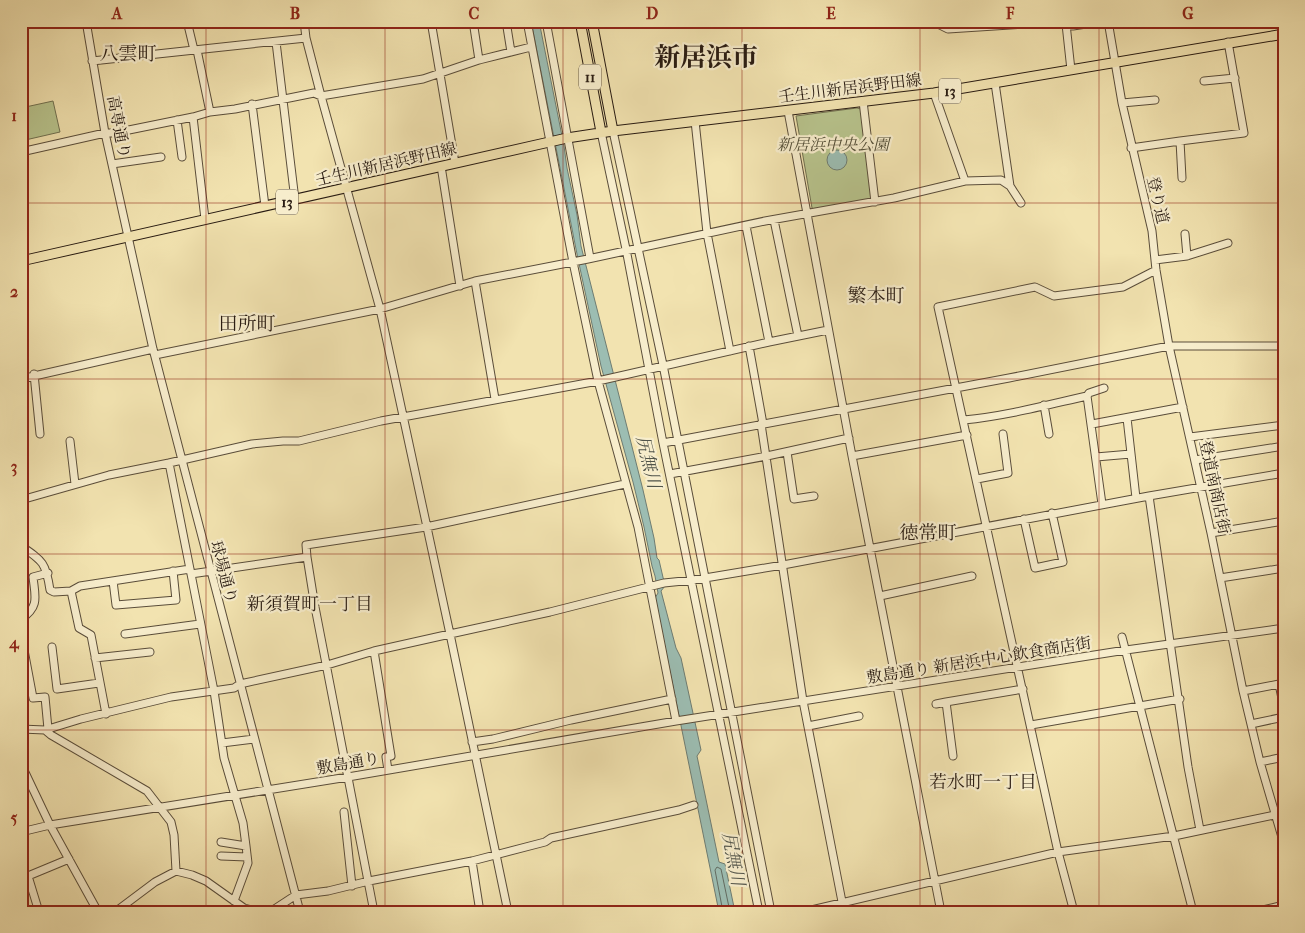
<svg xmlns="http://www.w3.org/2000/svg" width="1305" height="933" viewBox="0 0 1305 933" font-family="'IM FELL French Canon','Noto Serif JP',serif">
	<rect width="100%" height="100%" fill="#f2e3b0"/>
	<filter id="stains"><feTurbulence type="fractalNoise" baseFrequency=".004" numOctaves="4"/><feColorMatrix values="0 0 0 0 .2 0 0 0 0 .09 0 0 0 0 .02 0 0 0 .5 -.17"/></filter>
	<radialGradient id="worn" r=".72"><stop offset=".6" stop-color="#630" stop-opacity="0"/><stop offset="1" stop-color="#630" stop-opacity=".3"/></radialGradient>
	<path fill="#b8c48d" stroke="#707050" d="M53 101 60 132 21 141V108Z
		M857 108 861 109 872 199 815 210 812 208 796 116Z"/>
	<path fill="#9cbdb2" stroke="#6e7c72" d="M531 21H539L564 146 567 168 577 215 581 246 643 490 654 538 657 558 659 560 665 586 661 591 676 648 681 658 701 750 697 756 719 862 725 864 735 912H719L655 598 658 593 655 576 652 566 644 527 633 482 601 366 578 259Z
		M827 160a10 10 0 1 1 20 0a10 10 0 1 1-20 0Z"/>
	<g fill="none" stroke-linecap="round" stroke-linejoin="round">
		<path stroke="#626c62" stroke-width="1" d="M723 912 715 870 717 867 721 869 730 912"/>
		<g stroke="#5a4d3a" stroke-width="9">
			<path id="minor" d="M86 21 105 133 153 349 300 912
				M187 21 194 50
				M304 21 306 38 321 96 380 309 450 634 508 912
				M431 21 455 163
				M473 21 479 60
				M506 21 511 52
				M527 21 573 262 598 381 638 527 676 721
				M546 21 590 258
				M932 21 948 29 1056 22 1073 26 1106 21
				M1108 21 1122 103 1152 231 1156 270 1169 346 1211 533 1243 691 1260 762 1284 844
				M1066 24 1071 70
				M276 42 295 200
				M197 50 210 112
				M92 61 306 38
				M1204 81 1235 78
				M995 83 1010 186
				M934 93 965 181
				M863 101 875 202
				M1122 103 1155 100
				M252 104 265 206
				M788 111 852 456 941 912
				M193 117 205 219
				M177 120 182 157
				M695 121 707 233 730 351
				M613 131 663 365 771 912
				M601 132 626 249 663 443 759 912
				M1131 148 1180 141
				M21 152 105 133H114L193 117 210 112 235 109 314 93 321 96 423 79 479 60 531 47
				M112 164 161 157
				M441 166 460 286
				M1182 178 1180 141 1244 133 1228 42
				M774 220 798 336
				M746 226 769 342
				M1185 234 1187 256
				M1155 260 1187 256 1228 243
				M475 281 495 399
				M749 346 763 424
				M1282 346 1284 356
				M155 355 380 309 475 281 588 259 765 221 894 198 965 181 1001 180 1010 186 1021 203
				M34 374 40 434
				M21 379 153 349
				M1087 396 1102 504
				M1044 405 1049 434
				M1127 418 1136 498
				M964 420C1006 416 1047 405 1087 396L1089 393 1104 388
				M761 424 803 701 844 912
				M1092 424 1183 407
				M1190 437 1284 425
				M70 441 75 484
				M663 443 1009 378 1169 346H1284
				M787 452 794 499 814 496
				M852 456 967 435
				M1096 457 1131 454
				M1195 460 1284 446
				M670 474 767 456 849 438
				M977 479 1008 473 1003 434
				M1149 496 1284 473
				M21 500 109 475 169 463
				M1024 519 1035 568 1063 562 1052 513
				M1211 533 1284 521
				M21 546C43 561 46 563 50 590L54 592 71 591 79 628 91 635 106 714
				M307 557 315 607 374 912
				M190 569 191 574 307 557 306 545 426 527 625 484
				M191 574 214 691 224 758 243 823 246 846
				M1220 578 1284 568
				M113 581 116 605 176 600 173 571
				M71 591 80 586 190 569 169 463 252 444 283 441H299L381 421 598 381 769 342 828 330
				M880 596 972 576
				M21 619C40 607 35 596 33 577L48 573
				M21 634 33 698 45 697 48 729
				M125 634 200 624
				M1122 637 1193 912
				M52 647 57 689 99 683
				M374 651 391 756 386 757 388 770
				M95 658 150 652
				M1279 684 1284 708
				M1243 691 1284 683
				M936 704 946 702
				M1251 724 1284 717
				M1031 725 1180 699
				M808 726 859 716
				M21 729 45 730 81 719 171 697 234 688 240 684 327 665 374 651 450 634 550 612 664 583 693 580 783 565 1149 496 1188 767 1200 830
				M45 730 51 735 147 791 171 822 174 835 176 871
				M472 742 493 739 571 720 672 699
				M222 743 254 739
				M953 756 946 702 1023 689
				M1260 762 1284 757
				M21 764 50 825 98 912
				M344 812 352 886
				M21 832 50 825 348 777 676 721 1126 650 1284 628
				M221 842 246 846 248 863 234 901
				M221 856 247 857
				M472 861 480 912
				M39 912 28 876 69 859
				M115 912 155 882 176 871 192 875 206 881 244 908 259 912
				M270 912 296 895 328 891 369 881 472 861 545 842 551 838 679 810 694 805
				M803 912 1058 852 1174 836 1284 813
				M1074 912 1058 852 938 307 1035 287 1054 296 1123 287 1156 270
				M1254 912 1284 905"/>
		</g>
		<g stroke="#281b12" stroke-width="11">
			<path id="major" d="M580 21 601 132
				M592 21 613 131
				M21 261 567 138 613 131 934 93 1284 34"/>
		</g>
		<use href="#minor" stroke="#f7edcc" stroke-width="7"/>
		<use href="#major" stroke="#f2e3b0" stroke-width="9"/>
	</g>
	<path fill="none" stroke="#8f2418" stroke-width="1" stroke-opacity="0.55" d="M206 21V912M385 21V912M563 21V912M742 21V912M920 21V912M1099 21V912M21 203H1284M21 379H1284M21 554H1284M21 730H1284"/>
	<g text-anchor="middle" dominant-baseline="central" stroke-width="4.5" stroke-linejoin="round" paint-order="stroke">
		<g fill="#f7edcc" stroke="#665a4a" stroke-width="1">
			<rect x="579" y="64.5" width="22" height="25" rx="4"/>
			<rect x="939" y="78.5" width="22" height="25" rx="4"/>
			<rect x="276" y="189.5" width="22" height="25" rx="4"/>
		</g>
		<g font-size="15" font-weight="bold" fill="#281b12">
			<text x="590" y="77">11</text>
			<text x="950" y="91">13</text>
			<text x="287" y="202">13</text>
		</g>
		<g font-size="16" fill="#281b12" stroke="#f7edcc">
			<text transform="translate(850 88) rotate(-7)">壬生川新居浜野田線</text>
			<text transform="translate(119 127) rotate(79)">高専通り</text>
			<text transform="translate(386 164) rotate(-13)">壬生川新居浜野田線</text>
			<text transform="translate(1158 200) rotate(77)">登り道</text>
			<text transform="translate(1215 487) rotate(78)">登道南商店街</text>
			<text transform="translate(224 572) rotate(75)">球場通り</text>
			<text transform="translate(979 660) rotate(-9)">敷島通り 新居浜中心飲食商店街</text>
			<text transform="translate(348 763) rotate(-10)">敷島通り</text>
		</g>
		<g font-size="16" font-style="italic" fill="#534e37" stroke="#f7edcc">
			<text x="833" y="144">新居浜中央公園</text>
		</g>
		<g font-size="18" font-style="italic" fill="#51544a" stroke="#f7edcc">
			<text transform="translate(648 462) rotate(76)">尻無川</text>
			<text transform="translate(733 859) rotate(79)">尻無川</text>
		</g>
		<g font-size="18" fill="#281b12" stroke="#f7edcc">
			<text x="310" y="604">新須賀町一丁目</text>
			<text x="983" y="782">若水町一丁目</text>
		</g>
		<g font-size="19" fill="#281b12" stroke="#f7edcc">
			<text x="128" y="54">八雲町</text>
			<text x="876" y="296">繁本町</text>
			<text x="247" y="324">田所町</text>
			<text x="928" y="533">徳常町</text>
		</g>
		<g font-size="26" font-weight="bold" fill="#281b12" stroke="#f7edcc">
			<text x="706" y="57">新居浜市</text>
		</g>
	</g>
	<rect width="1305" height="933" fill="none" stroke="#f2e3b0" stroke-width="55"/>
	<rect x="28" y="28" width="1250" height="878" fill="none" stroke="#8f2418" stroke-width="2"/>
	<g font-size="16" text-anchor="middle" font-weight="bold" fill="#8f2418">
		<text x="117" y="19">A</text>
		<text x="295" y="19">B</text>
		<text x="474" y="19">C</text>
		<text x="652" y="19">D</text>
		<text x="831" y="19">E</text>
		<text x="1010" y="19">F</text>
		<text x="1188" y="19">G</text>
		<text x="14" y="121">1</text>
		<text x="14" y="297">2</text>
		<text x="14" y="472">3</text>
		<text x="14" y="648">4</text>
		<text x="14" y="823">5</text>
	</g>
	<rect width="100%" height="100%" filter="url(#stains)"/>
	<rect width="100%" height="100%" fill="url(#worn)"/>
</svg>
